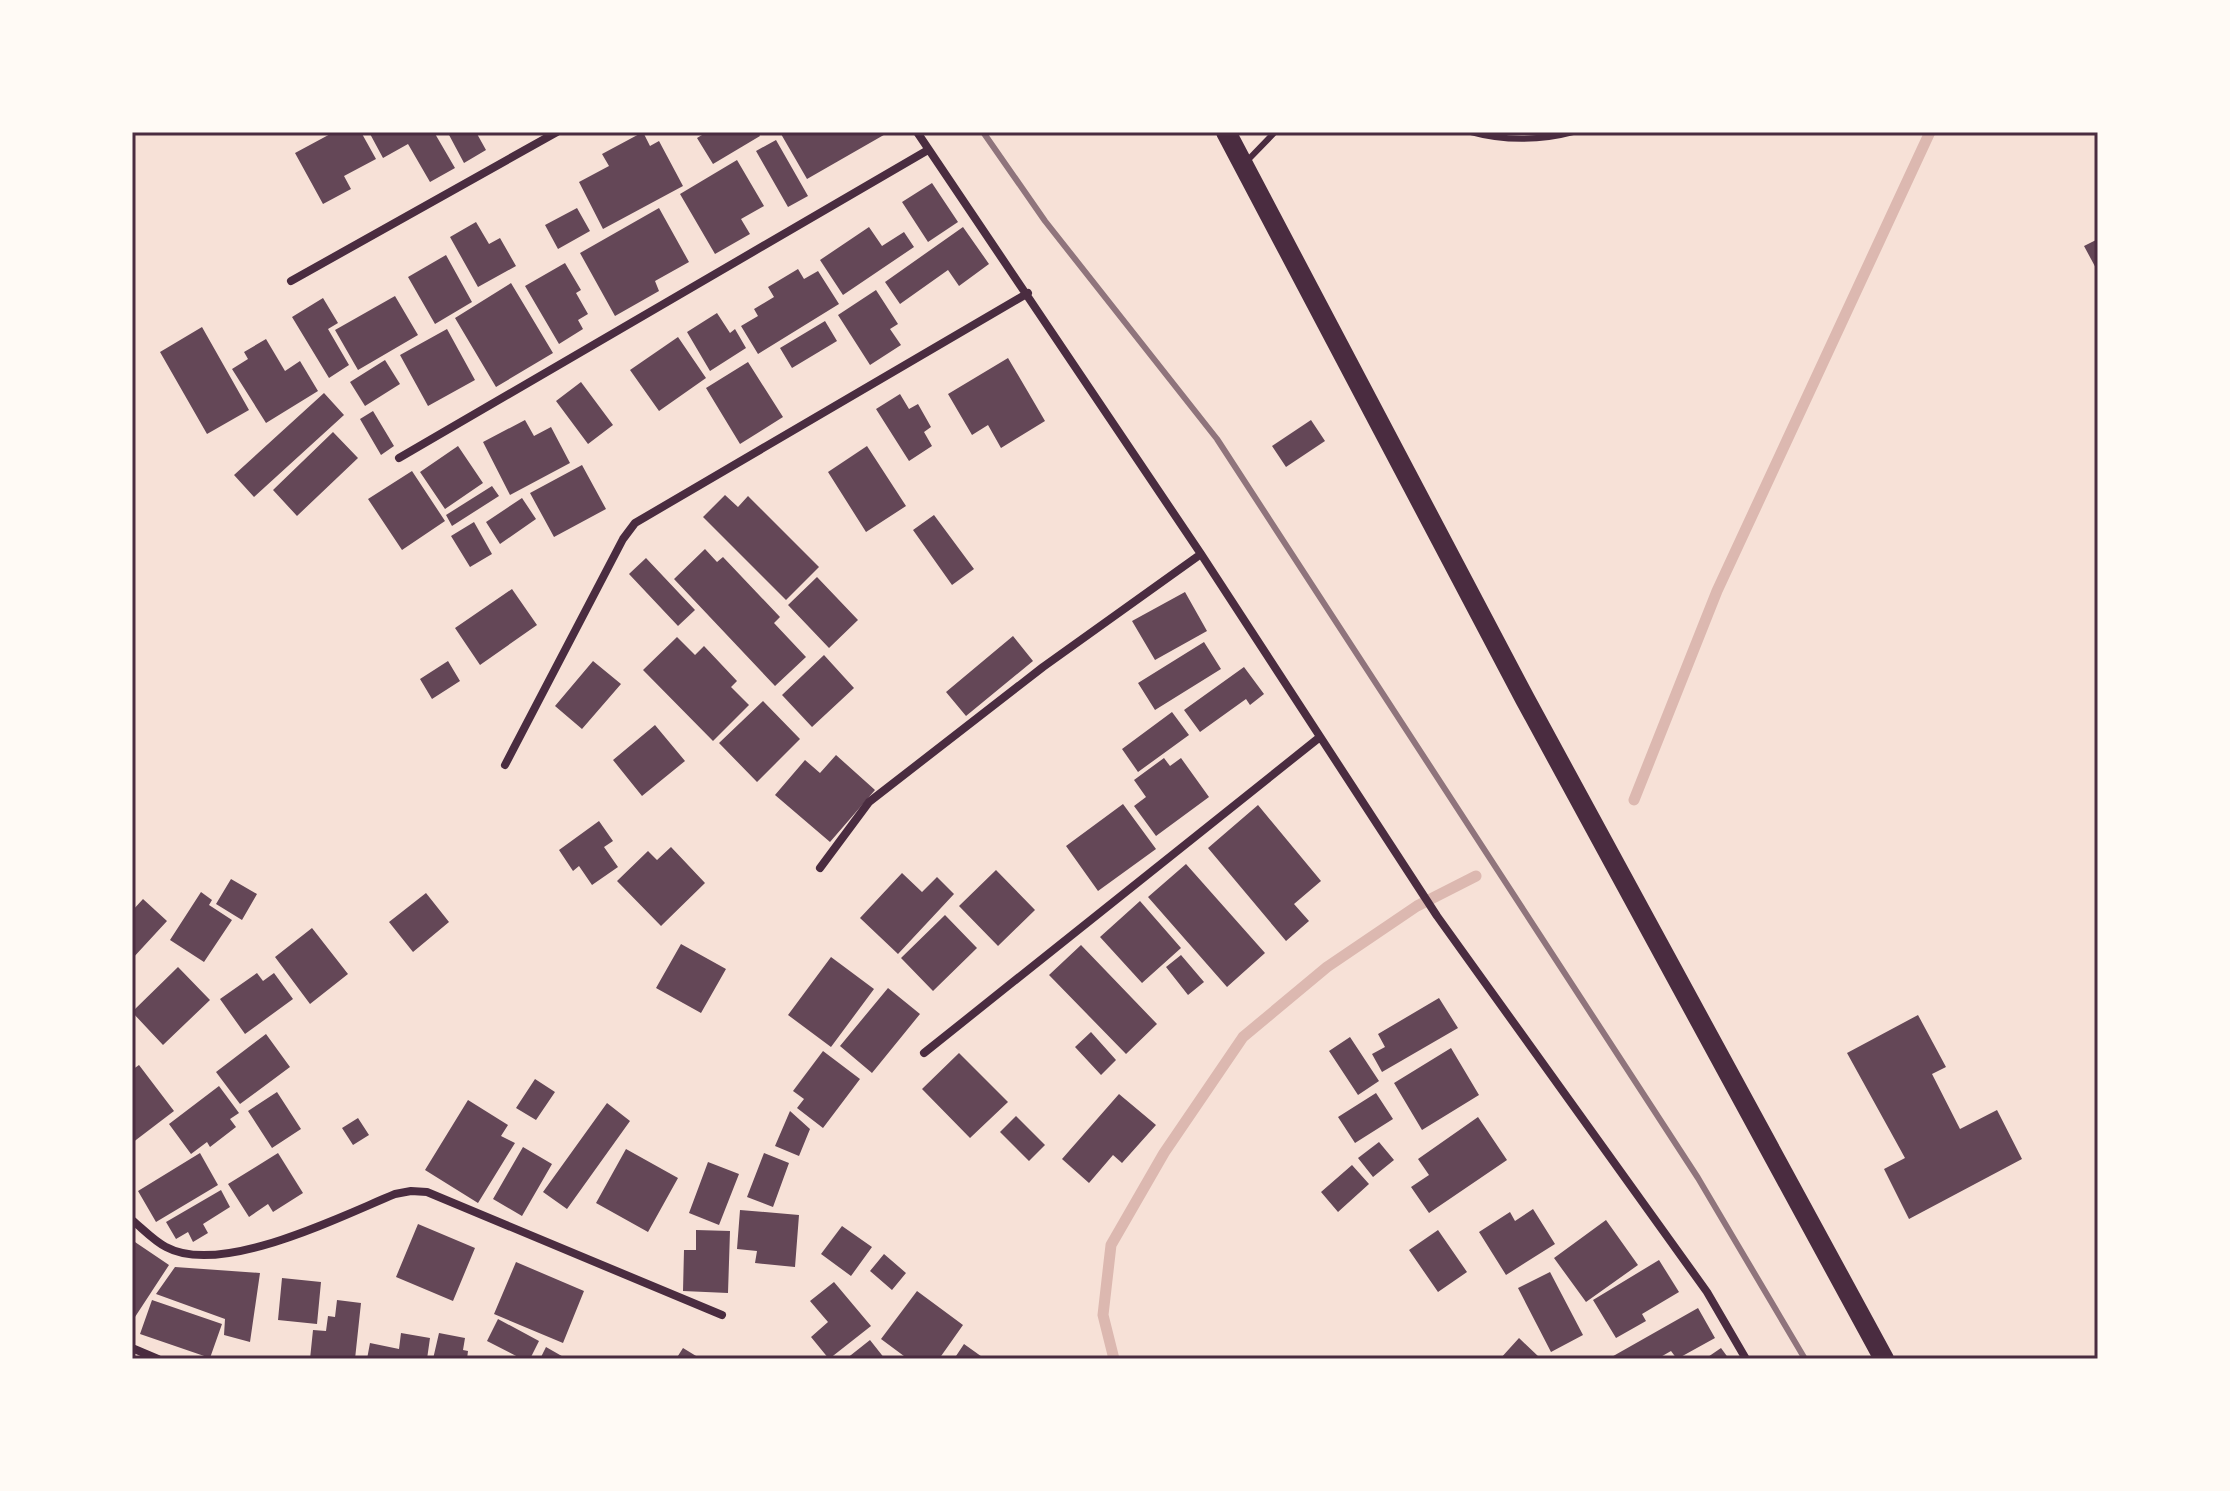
<svg xmlns="http://www.w3.org/2000/svg" width="2230" height="1491" viewBox="0 0 2230 1491" font-family="'DM Sans',sans-serif">
	<rect width="100%" height="100%" fill="#f7e1d7"/>
	<g fill="none" stroke-linecap="round" stroke-linejoin="round">
		<path stroke="#dcb8b0" stroke-width="11" d="M1634 800 1717 591 1930 132
			M1114 1359 1103 1315 1111 1245 1164 1153 1243 1037 1327 967 1417 906 1476 876"/>
	</g>
	<path fill="#644757" d="M334 132H361L376 159 344 176 351 189 323 204 295 153Z
		M369 132H434L455 168 430 182 408 144 383 158Z
		M476 132 486 150 464 163 448 133Z
		M643 132 650 146 659 141 683 186 603 229 579 182 609 166 602 154Z
		M707 132H758L760 136 713 164 697 138Z
		M785 132H889L807 179 781 134Z
		M776 140 808 196 788 207 756 151Z
		M737 160 764 206 741 219 750 234 715 254 680 194Z
		M932 183 958 222 928 242 902 202Z
		M577 208 590 231 558 249 545 225Z
		M659 208 689 262 655 281 659 291 615 316 580 253Z
		M476 222 489 244 500 238 516 266 478 287 450 237Z
		M869 227 882 246 904 232 914 247 843 295 820 260Z
		M963 227 989 264 959 286 948 270 900 304 885 282Z
		M2098 239V272L2084 246Z
		M446 255 472 302 435 324 408 277Z
		M565 263 581 290 576 293 588 314 578 320 583 329 559 344 525 286Z
		M798 269 804 279 818 271 839 304 758 354 741 326 758 316 754 309 774 297 768 287Z
		M511 283 553 353 496 387 455 318Z
		M876 290 898 324 890 329 901 345 870 365 838 315Z
		M395 296 418 335 358 370 335 330Z
		M323 298 338 323 328 329 349 365 329 378 292 317Z
		M717 313 730 333 735 329 746 348 710 371 687 332Z
		M825 321 837 341 792 368 780 348Z
		M202 327 249 410 207 434 160 352Z
		M447 329 475 380 428 406 400 355Z
		M678 337 706 378 659 411 630 370Z
		M266 339 285 371 300 361 318 391 266 423 232 369 248 359 244 352Z
		M1008 358 1045 421 1001 448 988 425 972 435 948 394Z
		M385 360 400 384 365 406 350 382Z
		M748 362 783 417 740 444 706 388Z
		M581 382 613 425 588 444 556 401Z
		M324 393 344 415 254 497 234 475Z
		M900 394 909 409 918 404 931 427 924 432 932 446 909 461 876 409Z
		M373 411 394 446 381 455 360 419Z
		M525 420 534 436 551 427 570 463 510 495 483 442Z
		M1311 420 1325 441 1286 467 1272 446Z
		M333 432 358 458 297 516 273 490Z
		M458 446 483 483 445 509 420 472Z
		M867 446 906 506 866 532 828 472Z
		M582 465 606 509 554 537 530 493Z
		M412 471 445 521 402 550 368 499Z
		M492 486 499 496 452 526 446 515Z
		M725 495 738 507 748 496 819 567 786 600 703 517Z
		M522 498 536 519 500 544 486 522Z
		M934 515 974 569 952 585 913 530Z
		M474 522 492 554 470 567 451 536Z
		M705 549 717 562 723 557 780 617 774 623 806 657 775 686 674 579Z
		M646 558 695 610 678 626 629 574Z
		M817 577 858 620 829 648 788 605Z
		M512 589 537 625 480 665 455 628Z
		M1185 592 1207 631 1155 660 1132 621Z
		M1013 636 1033 661 966 716 946 692Z
		M677 637 695 655 704 646 737 681 731 687 749 705 713 741 643 670Z
		M1204 642 1221 669 1155 710 1138 683Z
		M824 655 854 688 812 727 782 695Z
		M448 661 460 681 432 699 420 679Z
		M593 661 621 684 582 729 555 706Z
		M1244 667 1264 694 1250 705 1246 699 1200 732 1184 710Z
		M763 701 800 739 757 782 719 743Z
		M1172 712 1189 735 1138 772 1122 749Z
		M655 725 685 761 642 796 613 760Z
		M836 755 875 790 830 842 775 795 805 760 820 773Z
		M1164 758 1170 766 1181 758 1209 797 1156 836 1134 806 1146 797 1134 780Z
		M1123 804 1156 849 1098 891 1066 846Z
		M1258 805 1321 881 1294 904 1309 921 1286 941 1208 848Z
		M599 821 613 841 604 847 618 867 592 885 579 866 573 871 559 850Z
		M671 847 705 883 661 926 617 881 648 851 657 860Z
		M1186 864 1265 953 1227 987 1148 897Z
		M996 870 1035 910 998 946 959 906Z
		M902 873 922 892 937 877 954 894 898 954 860 918Z
		M231 879 257 894 242 920 216 904Z
		M201 892 212 900 209 905 232 920 204 962 170 940Z
		M426 893 449 922 413 952 389 922Z
		M143 899 167 921 132 959V911Z
		M1140 901 1181 948 1142 983 1100 937Z
		M945 915 977 948 933 991 901 958Z
		M312 928 348 974 310 1004 275 957Z
		M681 944 726 969 701 1013 656 988Z
		M1081 945 1157 1024 1126 1054 1049 975Z
		M1181 955 1204 982 1188 995 1166 967Z
		M831 957 874 989 831 1047 788 1015Z
		M178 967 210 1000 163 1045 132 1012Z
		M257 973 263 981 274 973 293 999 245 1034 220 999Z
		M888 988 920 1014 872 1073 840 1046Z
		M1439 998 1458 1028 1382 1072 1372 1054 1385 1047 1378 1034Z
		M1918 1015 1946 1067 1932 1074 1960 1129 1997 1110 2022 1159 1909 1219 1884 1169 1905 1158 1847 1053Z
		M1091 1032 1116 1060 1101 1075 1075 1047Z
		M266 1034 290 1067 240 1104 216 1072Z
		M1350 1037 1379 1081 1358 1095 1329 1051Z
		M1451 1048 1479 1095 1422 1130 1394 1083Z
		M823 1051 860 1079 823 1128 797 1108 804 1099 793 1091Z
		M959 1053 1008 1102 970 1138 922 1089Z
		M139 1065 174 1111 132 1143V1070Z
		M535 1079 555 1092 536 1120 516 1108Z
		M219 1086 239 1113 230 1119 236 1127 210 1147 207 1142 191 1154 169 1124Z
		M277 1092 301 1129 272 1148 248 1111Z
		M1376 1093 1393 1119 1355 1143 1338 1117Z
		M1119 1094 1156 1125 1122 1163 1113 1155 1089 1183 1062 1159Z
		M468 1100 508 1125 501 1136 515 1143 478 1203 425 1170Z
		M607 1103 630 1121 567 1209 543 1192Z
		M790 1111 810 1129 799 1156 775 1146Z
		M1016 1116 1045 1145 1029 1161 1000 1132Z
		M1478 1117 1507 1160 1429 1213 1411 1187 1429 1175 1418 1159Z
		M358 1118 369 1135 353 1145 342 1128Z
		M1379 1142 1394 1160 1373 1177 1358 1158Z
		M523 1147 552 1164 522 1216 493 1199Z
		M626 1149 678 1178 648 1232 596 1203Z
		M200 1153 218 1185 156 1222 138 1191Z
		M278 1153 303 1193 273 1212 268 1204 249 1217 228 1184Z
		M764 1153 789 1163 773 1207 747 1197Z
		M708 1162 739 1174 719 1225 689 1213Z
		M1352 1165 1369 1184 1338 1212 1321 1192Z
		M221 1190 230 1207 203 1224 208 1233 193 1242 188 1232 176 1239 166 1222Z
		M1533 1209 1555 1244 1506 1275 1479 1232 1510 1212 1515 1221Z
		M740 1210 799 1215 795 1267 755 1263 757 1251 737 1249Z
		M1606 1220 1638 1265 1586 1302 1554 1258Z
		M418 1224 475 1248 453 1301 396 1277Z
		M842 1226 872 1247 851 1276 821 1254Z
		M696 1230 730 1231 728 1293 683 1291 684 1250H696Z
		M1438 1230 1467 1272 1438 1292 1409 1250Z
		M132 1240 169 1265 135 1317 132 1315Z
		M884 1254 906 1273 892 1290 870 1271Z
		M1659 1260 1679 1292 1642 1314 1646 1321 1616 1338 1593 1300Z
		M516 1262 584 1291 563 1343 494 1314Z
		M175 1267 260 1273 250 1342 224 1335 225 1319 156 1294Z
		M1550 1272 1583 1335 1551 1352 1518 1288Z
		M282 1278 321 1282 317 1324 278 1320Z
		M834 1282 871 1326 829 1359 811 1337 828 1322 810 1301Z
		M917 1291 963 1325 939 1359H908L881 1339Z
		M152 1300 222 1324 210 1358 140 1334Z
		M337 1300 361 1303 355 1359H310L313 1330 326 1331 328 1316 335 1317Z
		M1698 1308 1715 1338 1677 1359 1671 1351 1657 1359H1608Z
		M498 1319 539 1341 530 1359H522L487 1341Z
		M401 1333 430 1338 427 1359H367L370 1343 399 1349Z
		M439 1333 465 1338 463 1350 468 1351 467 1359H433Z
		M1519 1338 1539 1357 1500 1359Z
		M870 1340 885 1359H846Z
		M964 1344 985 1359H954Z
		M546 1347 567 1359H540Z
		M683 1348 701 1359H676Z
		M1721 1348 1729 1359H1705Z"/>
	<g fill="none" stroke-linecap="round" stroke-linejoin="round">
		<path stroke="#4a2c40" stroke-width="6" d="M1471 132C1503 141 1540 141 1573 132
			M1246 162 1275 132"/>
		<path stroke="#4a2c40" stroke-width="8" d="M917 132 1201 554 1437 916 1707 1292 1746 1359
			M291 281 557 132
			M399 458 928 150
			M505 765 623 539 635 523 1028 293
			M820 868 869 802 1043 667 1201 554
			M924 1053 1320 737
			M132 1220C143 1229 154 1241 166 1247 221 1277 341 1216 395 1194L411 1191 427 1192 722 1315
			M132 1348 158 1359"/>
		<path stroke="#4a2c40" stroke-width="20" d="M1226 132 1525 699 1884 1359"/>
		<path stroke="#8f747c" stroke-width="6" d="M983 132 1045 221 1217 439 1698 1178 1805 1359"/>
	</g>
	<rect width="2230" height="1491" fill="none" stroke="#fffaf5" stroke-width="268"/>
	<rect x="134" y="134" width="1962" height="1223" fill="none" stroke="#4a2c40" stroke-width="3"/>
</svg>
